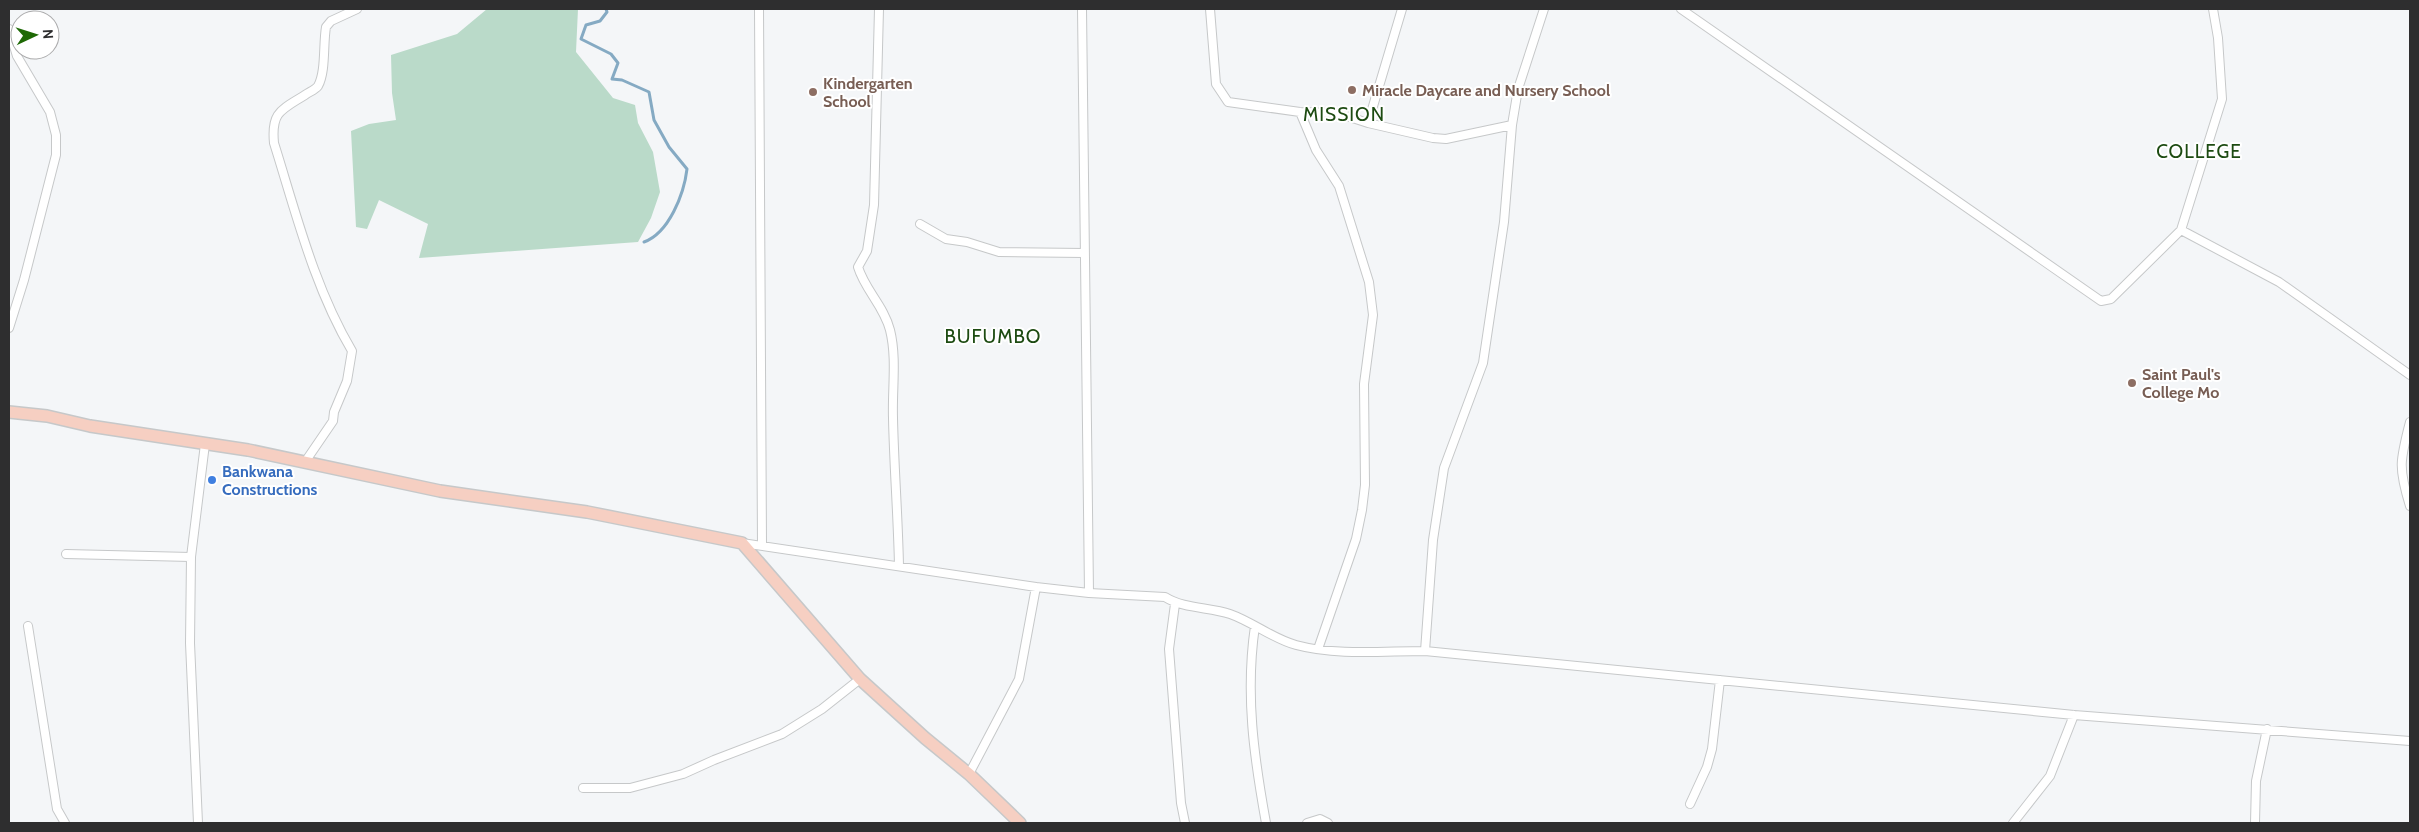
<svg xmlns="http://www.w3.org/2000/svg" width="2419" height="832" viewBox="0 0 2419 832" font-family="Cabin,sans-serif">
	<rect width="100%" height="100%" fill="#f4f6f8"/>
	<path fill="#badac9" d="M487 9H578L576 52 613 98 635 105 638 123 653 152 660 192 651 218 638 242 419 258 428 224 379 200 367 229 356 227 351 131 369 124 396 120 392 93 391 55 457 34Z"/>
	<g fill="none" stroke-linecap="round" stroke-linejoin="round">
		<path stroke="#85aac3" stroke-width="3" d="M606 9 607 12 600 21 586 25 581 39 611 54 618 63 612 79 622 80 649 92 654 120 669 147 687 169C684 194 669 233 644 242"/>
		<g stroke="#c6c8c9" stroke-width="10">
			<path id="street" d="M759 9 762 545
				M879 9 874 205 867 251 858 267C865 290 884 306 890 330 897 358 892 389 893 418 894 467 898 516 899 566
				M1082 9 1089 593
				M1210 9 1216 84 1228 102 1300 112 1337 113 1368 123 1433 138 1446 139 1512 125
				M1681 9 2101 301 2111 299 2181 230 2279 282 2410 375
				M9 29 17 56 50 112 56 135V155L24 280 9 328
				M1300 112 1316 150 1339 186 1369 282 1373 315 1364 384 1365 485 1362 510 1356 539 1318 649
				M1368 123 1402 9
				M920 224 946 239 967 242 999 252 1085 253
				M2181 230 2222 99 2218 38 2213 9
				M2410 422C2400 460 2398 468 2410 506
				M305 462 333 421 334 412 347 381 352 351C314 287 296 213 274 143 271 112 281 110 305 95 309 92 315 90 318 86 326 72 323 44 326 27L331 21 357 9
				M742 543 1036 587 1089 593 1165 597C1184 609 1209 607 1230 614 1253 622 1273 639 1296 645 1337 656 1383 651 1425 651L2074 715 2410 741
				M66 554 191 557
				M1175 604 1169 649 1181 803 1185 823
				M28 626 57 809 65 823
				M1255 626C1245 694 1254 757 1266 823
				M1425 651 1433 540 1444 468 1483 363 1504 222 1512 125 1518 89 1544 9
				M969 774 1019 679 1036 587
				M583 788H630L683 774 714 760 782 734 822 709 860 679
				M1690 804 1707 767 1712 749 1720 680
				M198 823 190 643 191 557 205 444
				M1307 823 1320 819 1328 823
				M2013 823 2050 776 2074 715
				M2255 823 2256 781 2267 729"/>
		</g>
		<g stroke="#c6c8c9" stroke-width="14">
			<path id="secondary" d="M9 412 47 416 90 426 248 450 440 491 587 512 742 543 860 679 925 738 969 774 1020 823"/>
		</g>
		<use href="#street" stroke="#fff" stroke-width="8"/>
		<use href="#secondary" stroke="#f6cfc2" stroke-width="11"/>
	</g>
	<g fill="#8d6e63" stroke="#fff" stroke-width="2">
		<circle cx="1352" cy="90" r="5"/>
		<circle cx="813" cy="92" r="5"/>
		<circle cx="2132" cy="383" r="5"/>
	</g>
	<circle fill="#3f7fe0" stroke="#fff" stroke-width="2" cx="212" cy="480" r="5"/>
	<g text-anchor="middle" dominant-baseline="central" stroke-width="4" stroke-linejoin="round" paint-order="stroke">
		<g font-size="16" font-weight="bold" fill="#785e54" stroke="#fff" text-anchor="start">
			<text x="823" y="83">Kindergarten<tspan x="823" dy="18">School</tspan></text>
			<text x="1362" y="90">Miracle Daycare and Nursery School</text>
			<text x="2142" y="374">Saint Paul's<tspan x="2142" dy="18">College Mo</tspan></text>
		</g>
		<g font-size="16" font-weight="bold" fill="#366cbe" stroke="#fff" text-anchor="start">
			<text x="222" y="471">Bankwana<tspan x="222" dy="18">Constructions</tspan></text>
		</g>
		<g font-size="19" letter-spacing="1" fill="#1d4b12" stroke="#fff">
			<text x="1344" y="114">MISSION</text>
			<text x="2199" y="151">COLLEGE</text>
			<text x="993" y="336">BUFUMBO</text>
		</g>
	</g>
	<rect width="2419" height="832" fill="none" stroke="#2e2e2f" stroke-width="20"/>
	<g transform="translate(35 35) rotate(86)"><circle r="24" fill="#ffffff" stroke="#ababac"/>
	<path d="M0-4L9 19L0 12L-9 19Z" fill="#1e6905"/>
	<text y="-8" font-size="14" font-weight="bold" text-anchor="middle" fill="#2e2e2f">N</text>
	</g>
</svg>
